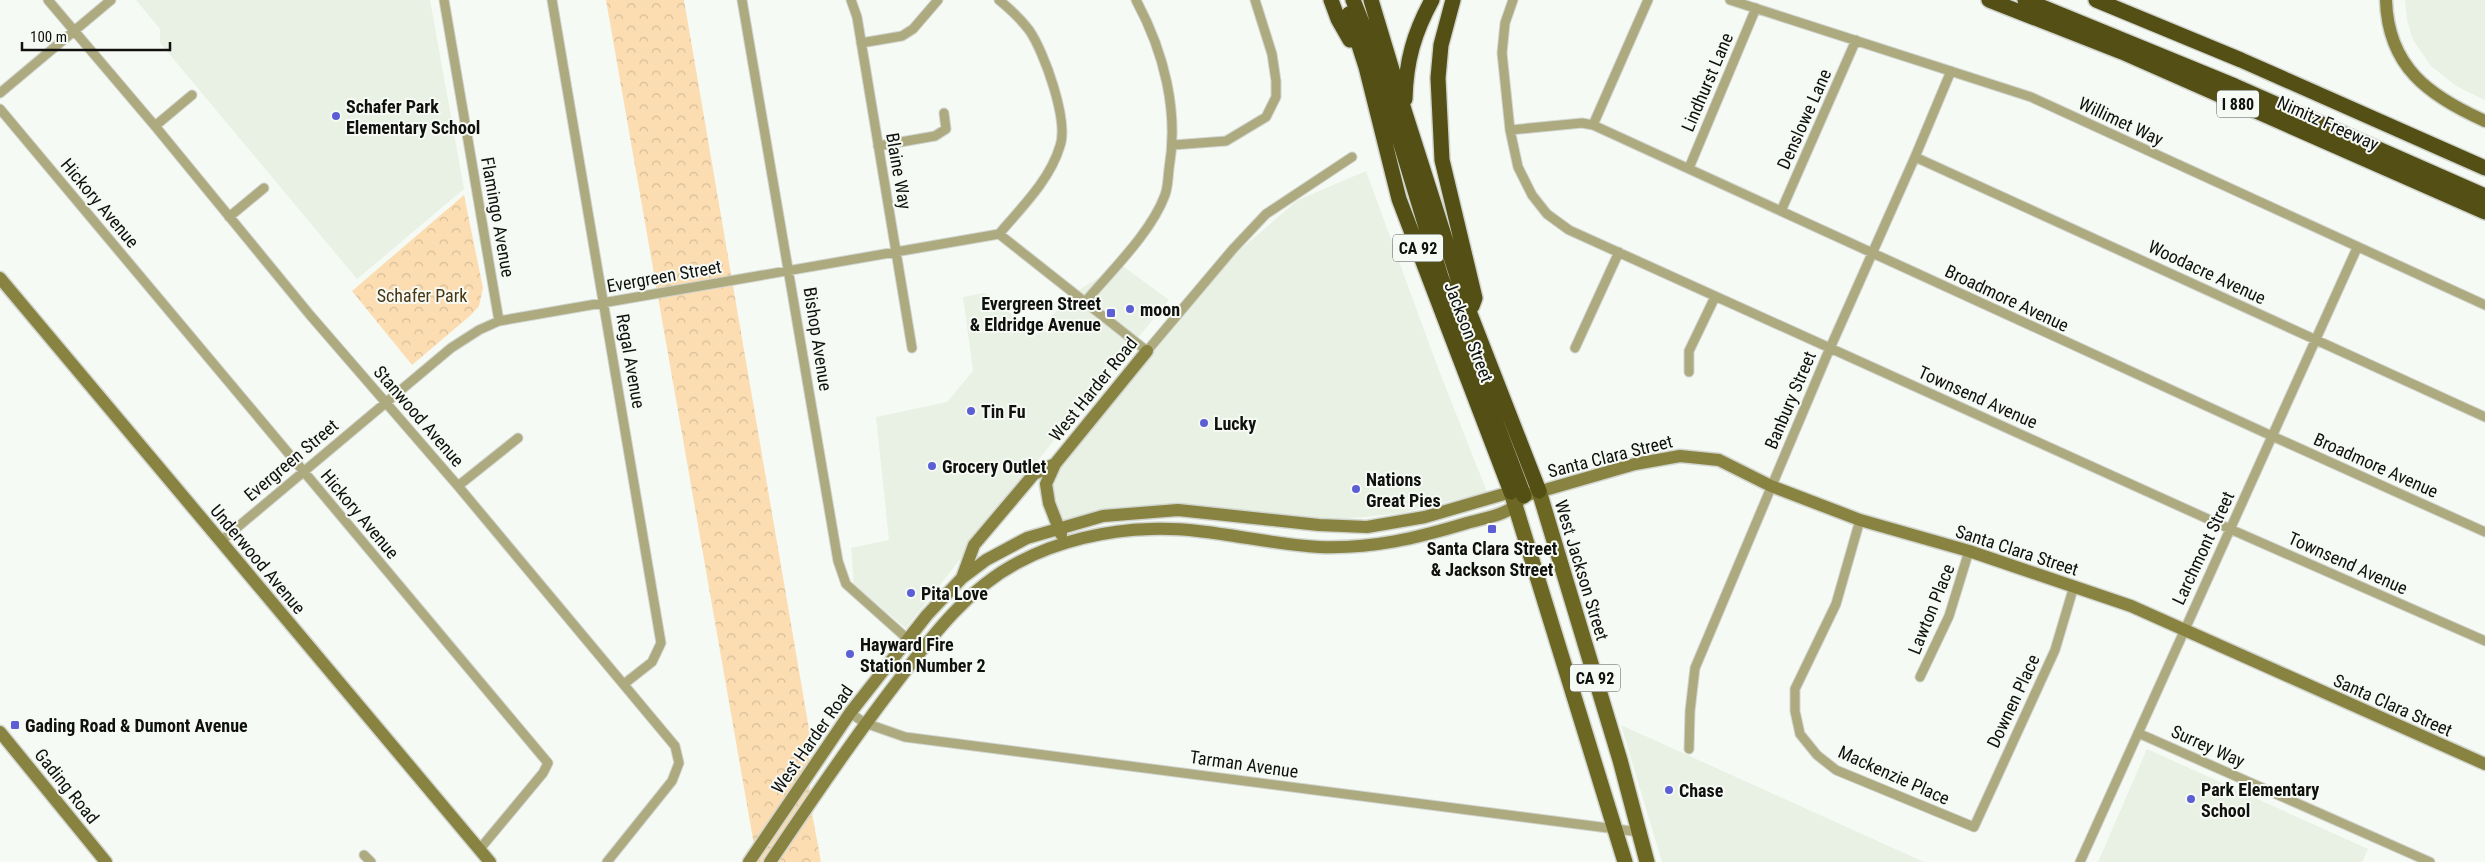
<svg xmlns="http://www.w3.org/2000/svg" width="2485" height="862" viewBox="0 0 2485 862" font-family="'Roboto Condensed',sans-serif">
	<defs>
		<pattern id="forest-crowns" width="20" height="18" patternUnits="userSpaceOnUse" patternTransform="scale(1.25)"><rect width="20" height="18" fill="#fcddb2"/><path d="M2 6a3 3 0 1 1 6 0M12 15a3 3 0 1 1 6 0" fill="none" stroke="#d7bd98"/></pattern>
	</defs>
	<rect width="100%" height="100%" fill="#f6faf4"/>
	<path fill="#e8f1e3" d="M136 0H430L464 189 357 279 160 43V29Z
		M2405 0H2485V100L2456 86 2431 66 2413 40 2407 20Z
		M1366 171 1438 368 1487 492 1402 513 1327 521 1191 504 1122 507 1063 521 1053 489 1058 467 1233 256 1298 200Z
		M1120 264 1169 300 1074 415 906 628 854 586 851 548 889 540 876 417 947 402 973 371 963 297 984 293 1037 334 1068 297Z
		M1621 725 1924 862H1662Z
		M2147 749 2368 849 2362 862H2098Z"/>
	<path fill="url(#forest-crowns)" d="M606 0H684L809 729 810 802 821 862H757Z
		M464 195 483 288 479 306 471 315 412 365 352 291Z"/>
	<g fill="none" stroke-linecap="round" stroke-linejoin="round">
		<g stroke="#d1d5cf" stroke-width="11">
			<path id="street" d="M48 0 155 126 310 315 458 486 675 746 679 763 672 781 607 862
				M444 0 499 321
				M552 0 661 643 652 662 624 684
				M742 0 838 561 846 584 921 651
				M851 0 857 17 912 348
				M1513 0 1505 23 1502 53 1510 130 1518 167 1532 195 1547 214 1569 230 2230 529 2485 641
				M1730 0 2031 97 2485 305
				M861 43 902 36 913 29 938 0
				M0 93 111 0
				M0 109 548 763 543 773 479 850
				M1593 125 1648 0
				M155 126 192 95
				M1510 130 1582 123 1593 125 2272 436 2485 532
				M1173 145 1226 141 1266 117 1276 97V81L1272 54 1255 0
				M878 146 935 136 946 129 944 113
				M1915 157 2485 417
				M1689 168 1756 8
				M1781 211 1856 40
				M229 217 264 188
				M999 234C1021 208 1050 180 1060 146 1069 121 1044 51 1029 30 1020 18 1010 9 999 0
				M1085 302C1111 271 1151 233 1165 195 1168 187 1168 177 1169 169 1179 111 1164 52 1136 0
				M1575 348 1619 252
				M1689 372V351L1715 297
				M458 486 518 438
				M1860 520 1836 604 1795 689V711L1800 734 1817 755 1836 770 1974 827 2055 650 2074 586
				M221 541 451 348 479 330 499 321 999 234 1147 351 1233 249 1266 214 1352 157
				M1920 677 1949 616 1969 551
				M850 713 865 723 905 737 1639 832
				M2138 733 2430 862
				M1689 749 1690 711 1695 668 1827 355 1915 157 1951 71
				M364 855 371 862
				M2080 862 2357 248"/>
		</g>
		<g stroke="#d1d5cf" stroke-width="15">
			<path id="secondary" d="M2386 0C2388 67 2429 96 2485 121
				M0 278 490 862
				M1061 534 1049 503 1046 484 1055 464 1147 351
				M962 578 974 545 1034 474 1055 464
				M0 732 106 862
				M749 862 850 713 927 615 962 578 986 560 1027 538 1103 516 1178 510 1319 525 1367 527 1425 517 1511 492 1524 496 1635 464 1680 456 1719 460 1771 486 1860 520 1969 551 2131 606 2485 764
				M770 862C810 803 850 743 894 686 929 640 966 589 1019 562 1058 541 1107 530 1151 529 1208 527 1263 544 1319 547 1373 549 1417 538 1467 523 1484 518 1510 515 1520 500"/>
		</g>
		<g stroke="#d1d5cf" stroke-width="18">
			<path id="primary" d="M1539 491 1620 760 1647 862
				M1511 492 1625 862"/>
		</g>
		<g stroke="#d1d5cf" stroke-width="18">
			<path id="highway" d="M1331 0 1338 19 1350 40
				M1353 0 1371 45 1441 277 1524 496
				M1371 0 1405 113 1465 301 1539 491
				M1453 0 1441 45 1438 78 1442 160 1475 298 1472 306
				M1989 0 2122 52 2485 212
				M2025 0 2235 86 2485 196
				M2096 0 2241 60 2485 168
				M1349 14 1366 67 1399 199 1511 492
				M1405 99C1406 61 1414 33 1432 0"/>
		</g>
		<use href="#street" stroke="#adaa80" stroke-width="9"/>
		<use href="#secondary" stroke="#898341" stroke-width="12"/>
		<use href="#primary" stroke="#6d6724" stroke-width="15"/>
		<use href="#highway" stroke="#545015" stroke-width="15"/>
	</g>
	<g fill="#5c5ed6" stroke="#f6faf4" stroke-width="2">
		<circle cx="336" cy="116" r="5"/>
		<circle cx="1130" cy="309" r="5"/>
		<rect x="1106" y="308" width="10" height="10" rx="2.5"/>
		<circle cx="971" cy="411" r="5"/>
		<circle cx="1204" cy="423" r="5"/>
		<circle cx="932" cy="466" r="5"/>
		<circle cx="1356" cy="489" r="5"/>
		<rect x="1487" y="524" width="10" height="10" rx="2.5"/>
		<circle cx="911" cy="593" r="5"/>
		<circle cx="850" cy="654" r="5"/>
		<rect x="10" y="720" width="10" height="10" rx="2.5"/>
		<circle cx="1669" cy="790" r="5"/>
		<circle cx="2191" cy="799" r="5"/>
	</g>
	<g text-anchor="middle" dominant-baseline="central" stroke-width="4" stroke-linejoin="round" paint-order="stroke">
		<g fill="#f6faf4" stroke="#555754" stroke-width="1">
			<rect x="2217" y="90.5" width="42" height="27" rx="4"/>
			<rect x="1393" y="234.5" width="50" height="27" rx="4"/>
			<rect x="1570" y="664.5" width="50" height="27" rx="4"/>
		</g>
		<g font-size="16" font-weight="bold" fill="#10110f">
			<text x="2238" y="104">I 880</text>
			<text x="1418" y="248">CA 92</text>
			<text x="1595" y="678">CA 92</text>
		</g>
		<g font-size="18" fill="#10110f" stroke="#f6faf4">
			<text transform="translate(1707 82) rotate(-67)">Lindhurst Lane</text>
			<text transform="translate(1804 119) rotate(-66)">Denslowe Lane</text>
			<text transform="translate(2121 121) rotate(25)">Willimet Way</text>
			<text transform="translate(2328 123) rotate(24)">Nimitz Freeway</text>
			<text transform="translate(899 171) rotate(80)">Blaine Way</text>
			<text transform="translate(100 203) rotate(50)">Hickory Avenue</text>
			<text transform="translate(498 217) rotate(80)">Flamingo Avenue</text>
			<text transform="translate(2207 272) rotate(25)">Woodacre Avenue</text>
			<text transform="translate(664 276) rotate(-10)">Evergreen Street</text>
			<text transform="translate(2007 298) rotate(25)">Broadmore Avenue</text>
			<text transform="translate(1469 332) rotate(69)">Jackson Street</text>
			<text transform="translate(818 339) rotate(81)">Bishop Avenue</text>
			<text transform="translate(631 361) rotate(80)">Regal Avenue</text>
			<text transform="translate(1093 389) rotate(-51)">West Harder Road</text>
			<text transform="translate(1978 397) rotate(24)">Townsend Avenue</text>
			<text transform="translate(1790 400) rotate(-67)">Banbury Street</text>
			<text transform="translate(419 416) rotate(49)">Stanwood Avenue</text>
			<text transform="translate(1610 456) rotate(-14)">Santa Clara Street</text>
			<text transform="translate(291 460) rotate(-40)">Evergreen Street</text>
			<text transform="translate(2376 465) rotate(24)">Broadmore Avenue</text>
			<text transform="translate(360 514) rotate(50)">Hickory Avenue</text>
			<text transform="translate(2203 548) rotate(-65)">Larchmont Street</text>
			<text transform="translate(2017 550) rotate(18)">Santa Clara Street</text>
			<text transform="translate(258 559) rotate(50)">Underwood Avenue</text>
			<text transform="translate(2348 563) rotate(24)">Townsend Avenue</text>
			<text transform="translate(1582 570) rotate(73)">West Jackson Street</text>
			<text transform="translate(1931 609) rotate(-68)">Lawton Place</text>
			<text transform="translate(2013 701) rotate(-65)">Downen Place</text>
			<text transform="translate(2393 705) rotate(24)">Santa Clara Street</text>
			<text transform="translate(812 739) rotate(-55)">West Harder Road</text>
			<text transform="translate(2208 746) rotate(24)">Surrey Way</text>
			<text transform="translate(1244 764) rotate(8)">Tarman Avenue</text>
			<text transform="translate(1894 775) rotate(24)">Mackenzie Place</text>
			<text transform="translate(67 786) rotate(51)">Gading Road</text>
		</g>
		<g font-size="18" font-weight="bold" fill="#10110f" stroke="#f6faf4" text-anchor="start">
			<text x="346" y="106">Schafer Park<tspan x="346" dy="21">Elementary School</tspan></text>
			<text x="1101" y="303" text-anchor="end">Evergreen Street<tspan x="1101" dy="21">&amp; Eldridge Avenue</tspan></text>
			<text x="1140" y="309">moon</text>
			<text x="981" y="411">Tin Fu</text>
			<text x="1214" y="423">Lucky</text>
			<text x="942" y="466">Grocery Outlet</text>
			<text x="1366" y="479">Nations<tspan x="1366" dy="21">Great Pies</tspan></text>
			<text x="1492" y="548" text-anchor="middle">Santa Clara Street<tspan x="1492" dy="21">&amp; Jackson Street</tspan></text>
			<text x="921" y="593">Pita Love</text>
			<text x="860" y="644">Hayward Fire<tspan x="860" dy="21">Station Number 2</tspan></text>
			<text x="25" y="725">Gading Road &amp; Dumont Avenue</text>
			<text x="2201" y="789">Park Elementary<tspan x="2201" dy="21">School</tspan></text>
			<text x="1679" y="790">Chase</text>
		</g>
		<g font-size="18" fill="#4b3511" stroke="#f6faf4">
			<text x="422" y="295">Schafer Park</text>
		</g>
	</g>
	<path d="M22 42v8h148v-8" fill="none" stroke="#10110f" stroke-width="2.5"/>
	<text x="30" y="42" font-size="15" fill="#10110f" stroke="#f6faf4" stroke-width="4" paint-order="stroke">100 m</text>
</svg>
